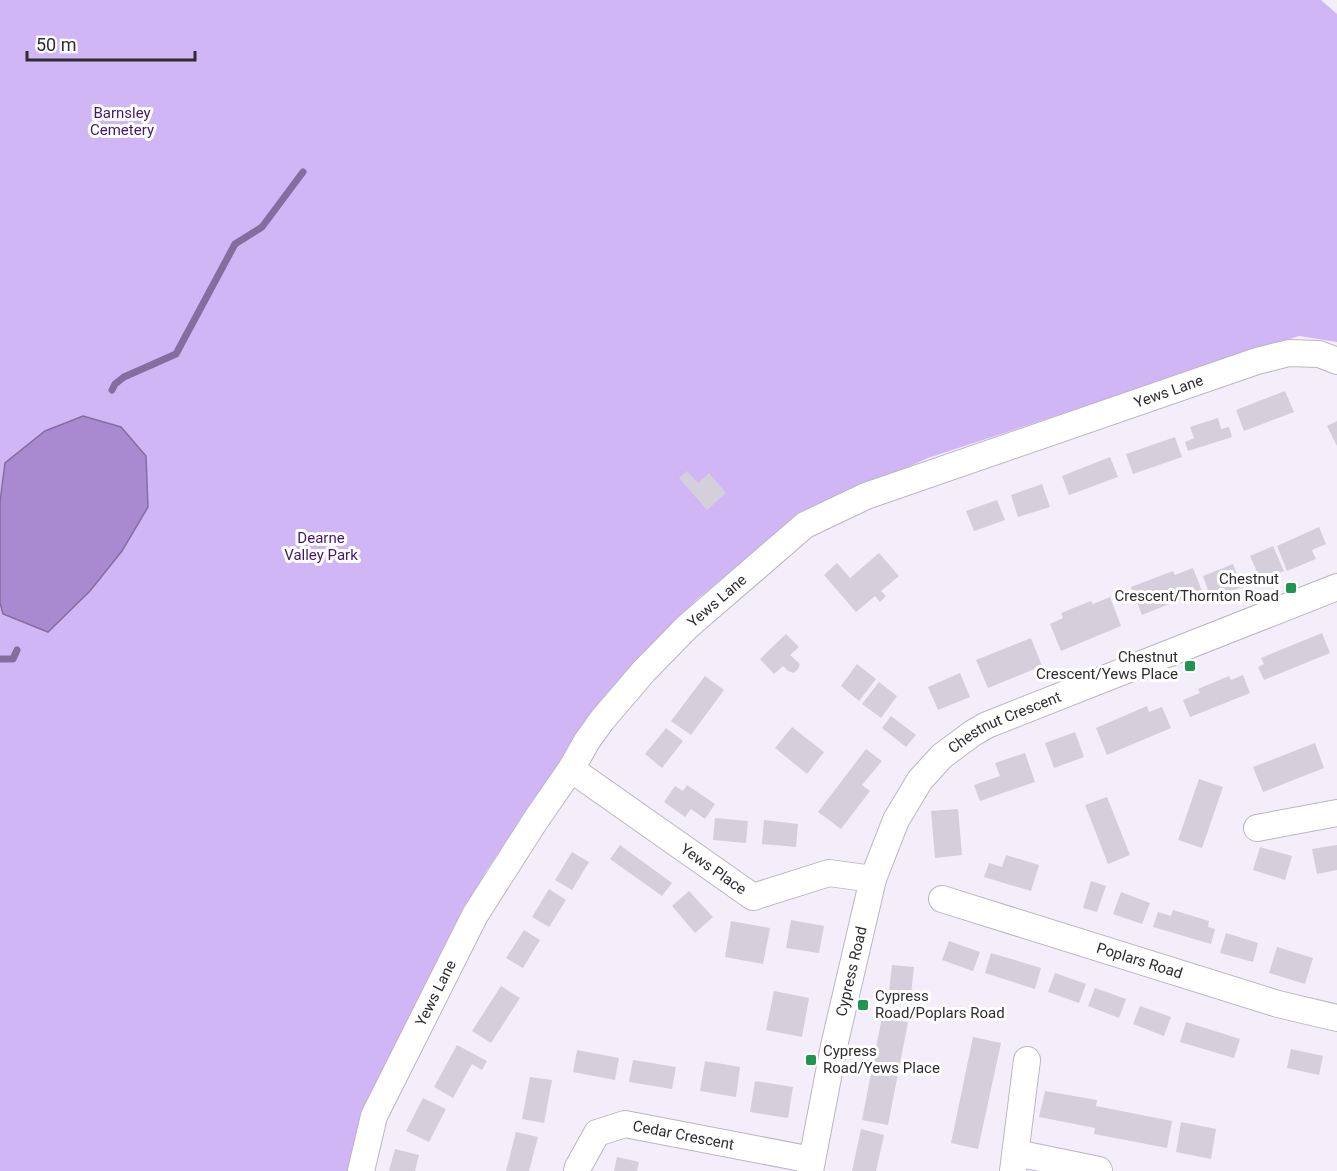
<svg xmlns="http://www.w3.org/2000/svg" width="1337" height="1171" viewBox="0 0 1337 1171" font-family="Roboto,sans-serif">
	<rect width="100%" height="100%" fill="#f3eefa"/>
	<path fill="#d1b6f5" d="M0 0H1321L1337 14V342L1299 336 928 458 799 516 695 601 586 725 486 871 365 1114 352 1171H0Z"/>
	<path fill="#a98ad0" stroke="#846ea0" stroke-width="1.5" d="M83 416 121 427 146 456 148 507 122 551 90 591 48 632 3 614 0 603V502L5 463 45 431Z"/>
	<g fill="none" stroke-linecap="round" stroke-linejoin="round">
		<path stroke="#846ea0" stroke-width="7" d="M112 390 115 384 124 377 176 354 235 244 262 227 303 172
			M0 659H13L17 650"/>
	</g>
	<path fill="#d4cfdb" d="M1285 391 1294 412 1244 431 1236 410Z
		M1218 418 1221 429 1229 427 1232 437 1188 451 1185 442 1194 438 1190 427Z
		M1337 421V446L1327 426Z
		M1175 437 1182 457 1133 474 1126 454Z
		M1110 457 1118 477 1069 495 1062 476Z
		M687 471 698 483 709 473 726 493 707 510 679 478Z
		M1042 484 1050 507 1018 517 1011 495Z
		M997 500 1005 520 974 531 966 511Z
		M1319 527 1326 544 1312 550 1316 559 1287 571 1277 546Z
		M1273 546 1284 571 1261 581 1250 556Z
		M879 553 899 576 881 591 886 596 880 602 875 596 856 612 824 575 837 563 850 578Z
		M1233 564 1242 587 1211 599 1203 576Z
		M1193 568 1202 591 1142 615 1131 587 1173 571 1175 575Z
		M1110 597 1121 626 1061 651 1050 624 1063 618 1061 613 1091 601 1093 604Z
		M1322 633 1330 653 1264 680 1258 667 1264 664 1261 658Z
		M786 634 799 647 790 655 800 664 798 669 794 673 788 671 783 666 774 674 760 659Z
		M1031 638 1042 666 988 688 976 660Z
		M857 664 876 679 859 701 841 686Z
		M960 673 970 697 938 710 928 687Z
		M1243 675 1250 693 1190 717 1183 700 1200 693 1198 689 1229 676 1231 680Z
		M705 676 724 690 691 735 671 721Z
		M879 682 897 696 881 718 862 704Z
		M1147 706 1149 712 1162 707 1171 728 1107 755 1096 728Z
		M891 716 916 735 906 747 882 728Z
		M792 727 824 752 807 774 775 748Z
		M666 728 683 741 662 768 645 754Z
		M1075 732 1084 757 1054 768 1045 743Z
		M1315 743 1324 768 1263 792 1253 767Z
		M866 749 882 761 862 785 870 791 841 829 818 812Z
		M1025 753 1035 782 980 801 974 785 1000 776 995 763Z
		M1199 779 1223 787 1202 848 1178 840Z
		M687 785 715 804 705 819 691 809 685 817 664 802 675 786 683 791Z
		M1107 797 1130 855 1108 864 1085 805Z
		M958 809 962 855 935 858 931 811Z
		M715 818 748 821 746 843 713 840Z
		M764 820 798 824 796 847 762 844Z
		M620 845 672 883 662 896 610 859Z
		M1337 845V870L1317 874 1312 849Z
		M1260 847 1292 856 1285 880 1253 870Z
		M572 852 589 862 572 890 555 880Z
		M1006 855 1039 865 1031 891 984 877 989 863 1002 867Z
		M1091 881 1106 886 1097 912 1083 908Z
		M549 889 566 900 549 927 532 917Z
		M689 891 713 917 695 933 672 906Z
		M1121 892 1150 903 1142 924 1113 914Z
		M1173 910 1209 921 1208 927 1215 929 1211 944 1153 927 1158 912 1171 916Z
		M791 920 824 926 819 953 786 948Z
		M731 921 770 928 763 964 725 957Z
		M524 930 540 940 523 968 506 958Z
		M1226 933 1258 943 1253 962 1220 953Z
		M949 941 980 952 973 971 942 960Z
		M1277 947 1313 958 1305 984 1269 973Z
		M991 953 1041 968 1035 989 985 973Z
		M892 965 914 967 910 1003 888 1001Z
		M1055 973 1086 984 1079 1003 1048 992Z
		M501 986 520 998 491 1043 472 1031Z
		M1095 988 1126 999 1119 1018 1088 1006Z
		M774 991 809 998 802 1037 766 1030Z
		M1140 1006 1171 1017 1164 1036 1133 1024Z
		M882 1017 908 1022 888 1125 862 1120Z
		M1186 1022 1240 1039 1234 1058 1180 1042Z
		M973 1037 1001 1043 978 1149 951 1143Z
		M457 1045 487 1061 482 1070 472 1064 453 1098 434 1087Z
		M1291 1049 1323 1056 1319 1075 1287 1068Z
		M577 1050 619 1058 615 1080 573 1072Z
		M633 1060 676 1067 672 1089 629 1082Z
		M705 1061 740 1067 736 1097 700 1091Z
		M530 1077 552 1080 544 1123 522 1119Z
		M755 1081 793 1087 788 1118 750 1112Z
		M1045 1091 1097 1100 1096 1106 1172 1121 1167 1148 1094 1134 1095 1128 1039 1117Z
		M423 1098 446 1109 429 1142 406 1131Z
		M1181 1122 1216 1129 1211 1159 1176 1152Z
		M861 1129 884 1135 876 1171H852Z
		M516 1132 538 1137 529 1171H506Z
		M395 1149 419 1155 415 1171H389Z
		M617 1157 639 1162 637 1171H614Z"/>
	<g fill="none" stroke-linecap="round" stroke-linejoin="round">
		<g stroke="#bab6c1" stroke-width="28">
			<g id="street">
				<path id="s1" d="M571 769 753 897 829 873 873 879"/>
				<path d="M1257 828 1337 813"/>
				<path id="s2" d="M942 899 1278 1004 1337 1018"/>
				<path d="M1016 1153 1099 1170V1171"/>
				<path id="s3" d="M361 1171 374 1116 475 915 535 821 571 769 587 741 602 720 644 671 687 627 805 525 866 496 1257 361 1289 353 1319 354 1337 361"/>
				<path id="s4" d="M577 1171 578 1167 597 1133 625 1124 812 1160"/>
				<path id="s5" d="M810 1171 834 1046 873 879 896 820 920 780 942 756 973 733 987 725 1337 587"/>
				<path d="M1013 1171 1027 1060"/>
			</g>
		</g>
		<use href="#street" stroke="#fff" stroke-width="26"/>
	</g>
	<g fill="#1e9652" stroke="#fff" stroke-width="2">
		<rect x="1285" y="582" width="12" height="12" rx="3"/>
		<rect x="1184" y="660" width="12" height="12" rx="3"/>
		<rect x="857" y="999" width="12" height="12" rx="3"/>
		<rect x="805" y="1054" width="12" height="12" rx="3"/>
	</g>
	<g text-anchor="middle" dominant-baseline="central" stroke-width="6" stroke-linejoin="round" paint-order="stroke">
		<g font-size="15" fill="#43176a" stroke="#fff">
			<text x="122" y="113">Barnsley<tspan x="122" dy="17">Cemetery</tspan></text>
			<text x="321" y="538">Dearne<tspan x="321" dy="17">Valley Park</tspan></text>
		</g>
		<g font-size="15" fill="#2f2d31" stroke="#fff">
			<text stroke="none"><textPath href="#s3" startOffset="1184">Yews Lane</textPath></text>
			<text stroke="none"><textPath href="#s3" startOffset="680">Yews Lane</textPath></text>
			<text stroke="none"><textPath href="#s5" startOffset="513">Chestnut Crescent</textPath></text>
			<text stroke="none"><textPath href="#s1" startOffset="174">Yews Place</textPath></text>
			<text stroke="none"><textPath href="#s2" startOffset="207">Poplars Road</textPath></text>
			<text stroke="none"><textPath href="#s5" startOffset="204">Cypress Road</textPath></text>
			<text stroke="none"><textPath href="#s3" startOffset="194">Yews Lane</textPath></text>
			<text stroke="none"><textPath href="#s4" startOffset="132">Cedar Crescent</textPath></text>
		</g>
		<g font-size="15" fill="#2f2d31" stroke="#fff" text-anchor="end">
			<text x="1279" y="579">Chestnut<tspan x="1279" dy="17">Crescent/Thornton Road</tspan></text>
			<text x="1178" y="657">Chestnut<tspan x="1178" dy="17">Crescent/Yews Place</tspan></text>
			<text x="875" y="996" text-anchor="start">Cypress<tspan x="875" dy="17">Road/Poplars Road</tspan></text>
			<text x="823" y="1051" text-anchor="start">Cypress<tspan x="823" dy="17">Road/Yews Place</tspan></text>
		</g>
	</g>
	<path d="M27 51v9h168v-9" fill="none" stroke="#2f2d31" stroke-width="3"/>
	<text x="36" y="51" font-size="18" fill="#2f2d31" stroke="#ffffff" stroke-width="4.5" paint-order="stroke">50 m</text>
</svg>
